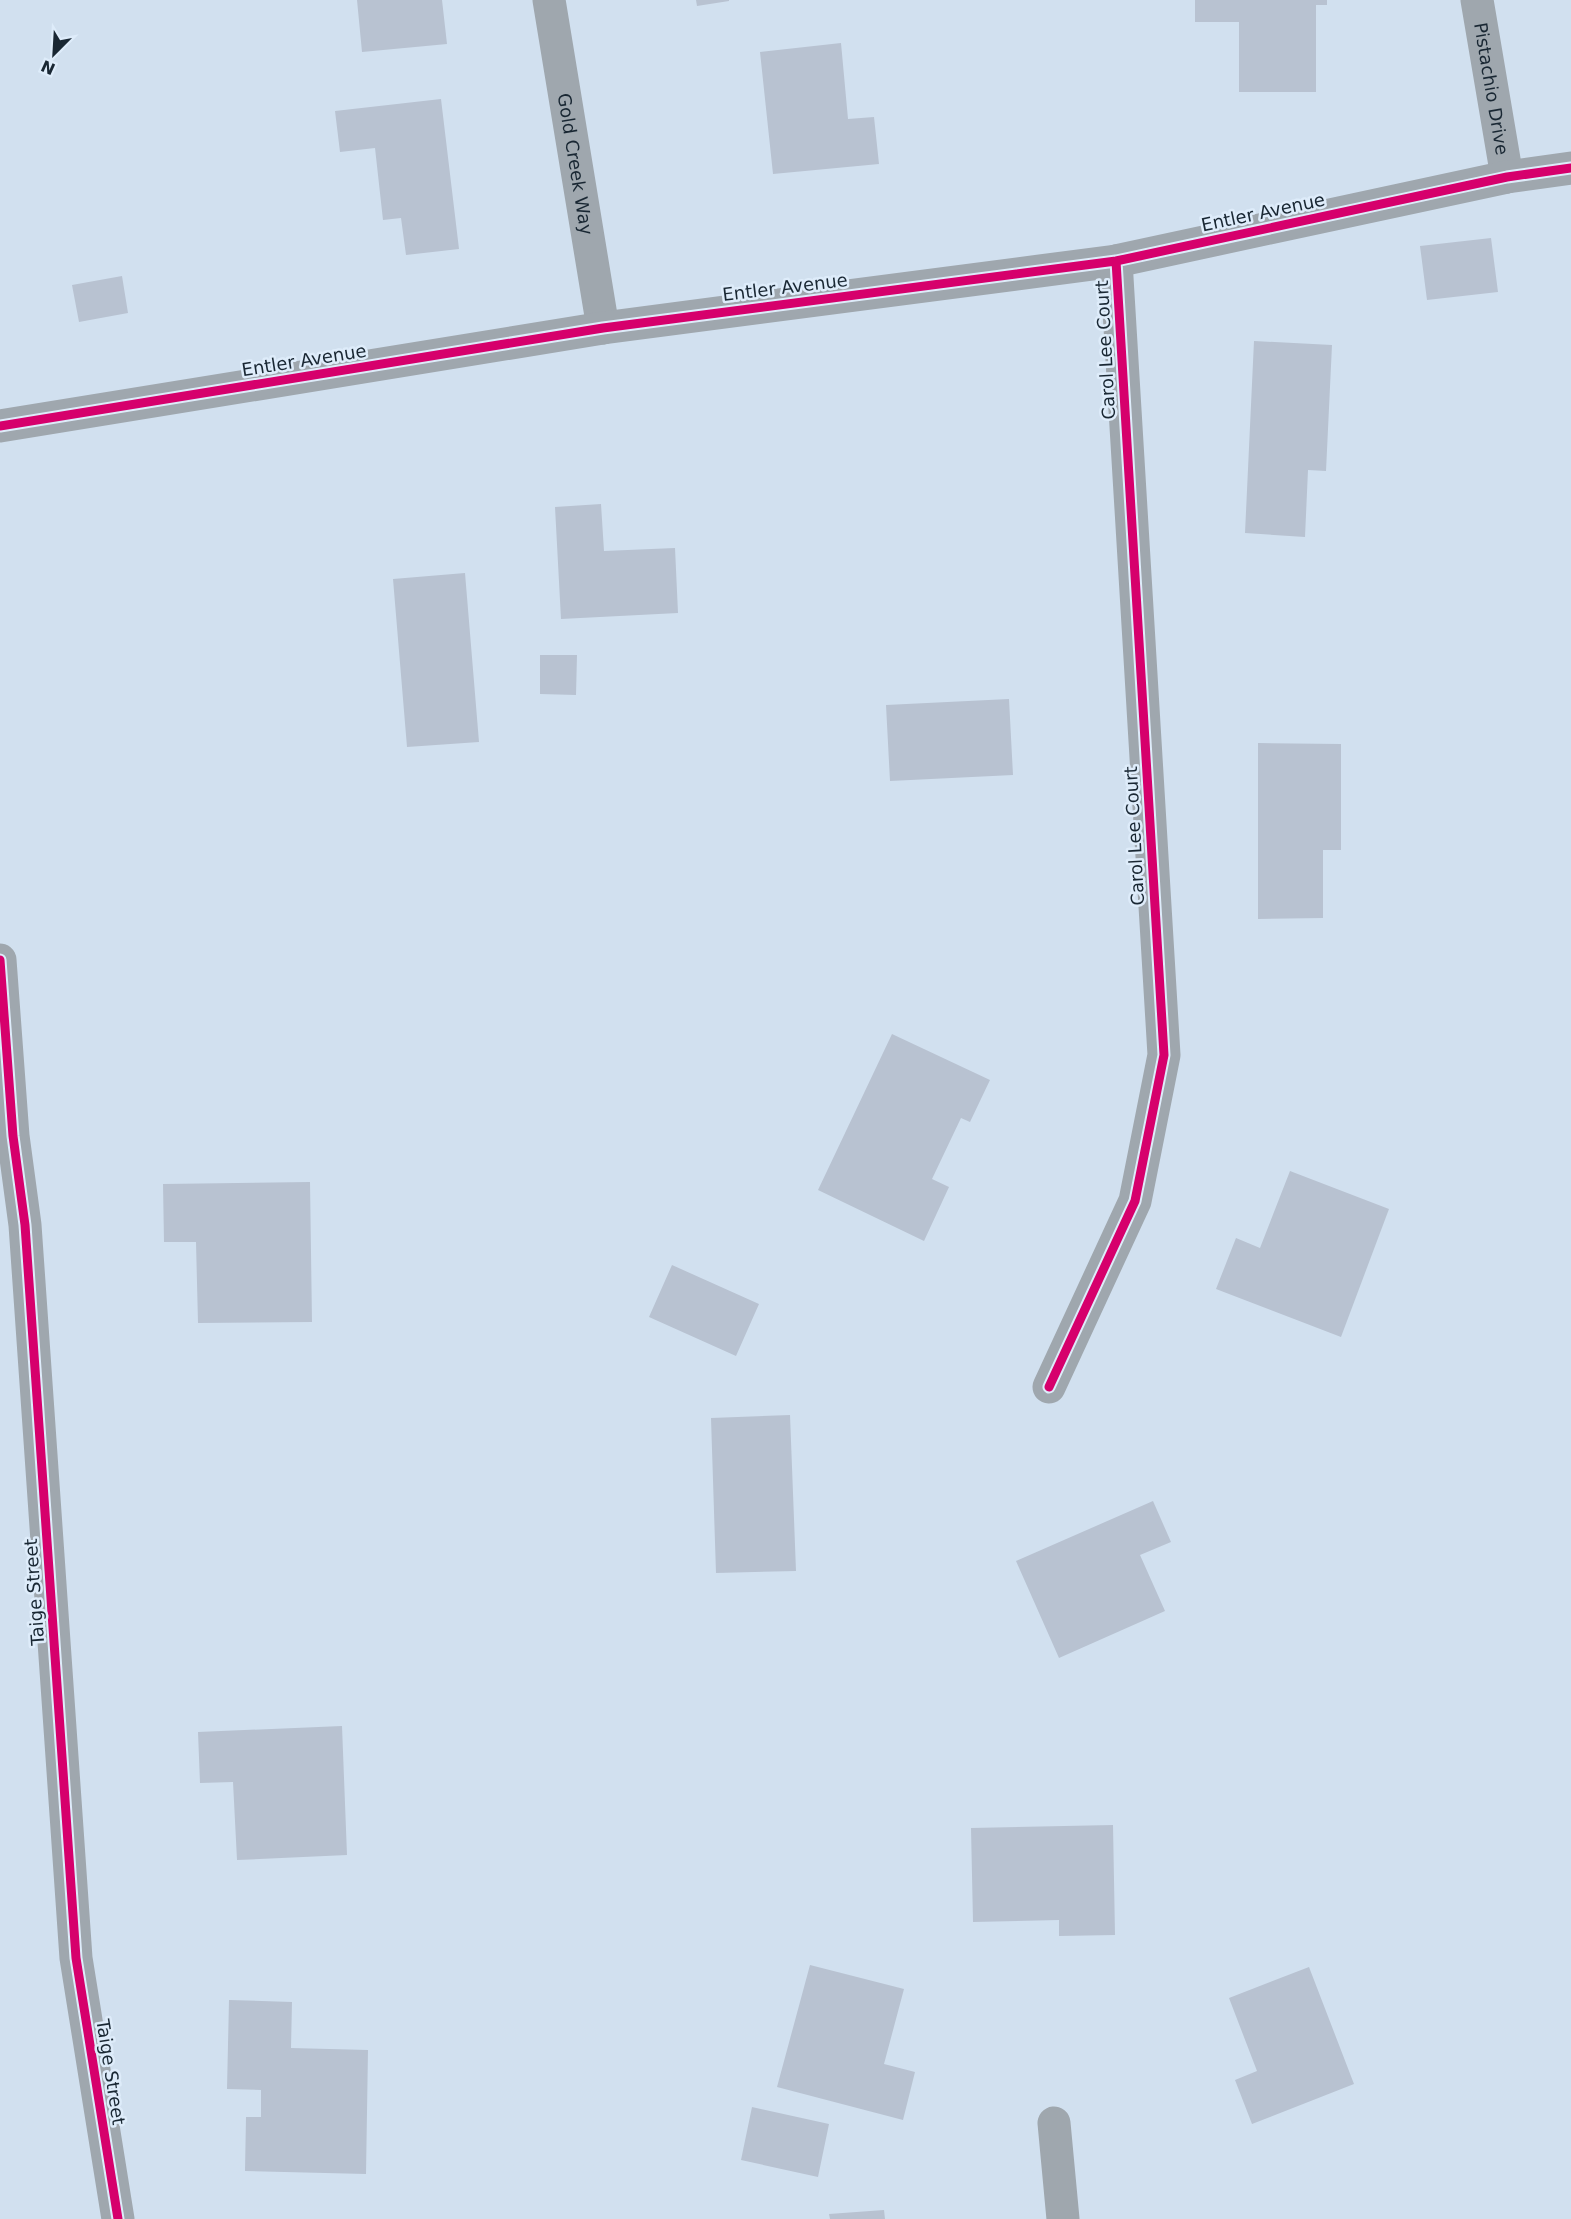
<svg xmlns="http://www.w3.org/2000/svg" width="1571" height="2219" viewBox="0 0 1571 2219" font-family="'DejaVu Sans',sans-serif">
	<rect width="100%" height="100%" fill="#d1e0ef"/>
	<path fill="#b8c2d1" d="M357 0H442L447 44 362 52Z
		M696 0H729V1L697 6Z
		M1195 0H1327V5H1316V92H1239V22H1195Z
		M841 43 848 119 874 117 879 164 773 174 760 52Z
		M441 99 459 249 406 255 401 218 383 220 375 148 340 152 335 111Z
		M1491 238 1498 292 1427 300 1420 246Z
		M122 276 128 313 79 322 72 285Z
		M1254 341 1332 345 1326 471 1308 470 1305 537 1245 533Z
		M601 504 604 551 675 548 678 613 561 619 555 507Z
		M465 573 479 742 407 747 393 579Z
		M540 655H577L576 695 540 694Z
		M1009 699 1013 775 890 781 886 705Z
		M1258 743 1341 744V850H1323V918L1258 919Z
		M892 1034 990 1080 970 1122 961 1118 932 1179 949 1187 924 1241 818 1190Z
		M1290 1171 1389 1209 1341 1337 1216 1289 1236 1238 1260 1248Z
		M310 1182 312 1322 198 1323 196 1242H164L163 1184Z
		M672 1265 759 1304 736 1356 649 1317Z
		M790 1415 796 1571 716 1573 711 1418Z
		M1153 1501 1171 1542 1140 1555 1165 1611 1059 1658 1016 1561Z
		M342 1726 347 1855 237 1860 233 1782 200 1783 198 1732Z
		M1113 1825 1115 1935 1059 1936V1920L973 1922 971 1828Z
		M810 1965 904 1989 884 2064 915 2072 903 2120 777 2087Z
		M1309 1967 1354 2084 1252 2124 1235 2080 1257 2071 1229 1998Z
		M229 2000 292 2002 291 2048 368 2050 366 2174 245 2171 246 2117H261V2090L227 2089Z
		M752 2107 829 2124 818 2177 741 2160Z
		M884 2210 885 2219H830L829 2214Z"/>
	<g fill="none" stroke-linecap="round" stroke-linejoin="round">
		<g stroke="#9fa7ae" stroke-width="33">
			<path id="s1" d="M549 0 603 328"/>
			<path id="s2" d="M1477 0 1507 177"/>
			<path d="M0 426 603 328 1116 261 1507 177 1571 168"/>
			<path d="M0 960 13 1136 25 1225 76 1958 118 2219"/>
			<path d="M1049 1387 1135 1201 1164 1055 1116 261"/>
			<path d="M1054 2123 1063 2219"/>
		</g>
		<g stroke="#deecfa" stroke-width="13">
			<path id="cycleway" d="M0 426 603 328 1116 261 1507 177 1571 168
				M0 960 13 1136 25 1225 76 1958 118 2219
				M1049 1387 1135 1201 1164 1055 1116 261"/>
		</g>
		<use href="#cycleway" stroke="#d6006c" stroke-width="9"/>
	</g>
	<g text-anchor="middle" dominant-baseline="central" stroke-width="5" stroke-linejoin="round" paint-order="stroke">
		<g font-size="18" fill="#192733" stroke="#deecfa">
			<text stroke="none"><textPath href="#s2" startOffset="90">Pistachio Drive</textPath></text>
			<text stroke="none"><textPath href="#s1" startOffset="166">Gold Creek Way</textPath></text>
			<text transform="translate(1263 212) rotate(-12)">Entler Avenue</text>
			<text transform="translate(785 287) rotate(-7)">Entler Avenue</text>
			<text transform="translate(1105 350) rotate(-93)">Carol Lee Court</text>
			<text transform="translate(304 360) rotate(-9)">Entler Avenue</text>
			<text transform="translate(1134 836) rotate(-93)">Carol Lee Court</text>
			<text transform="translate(34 1592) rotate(-94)">Taige Street</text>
			<text transform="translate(111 2072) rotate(81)">Taige Street</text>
		</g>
	</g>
	<g transform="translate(54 54) rotate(204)" stroke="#deecfa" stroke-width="4.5" paint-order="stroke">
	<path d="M0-4.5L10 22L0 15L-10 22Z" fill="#192733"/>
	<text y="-9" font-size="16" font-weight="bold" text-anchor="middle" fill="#192733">N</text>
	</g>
</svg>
